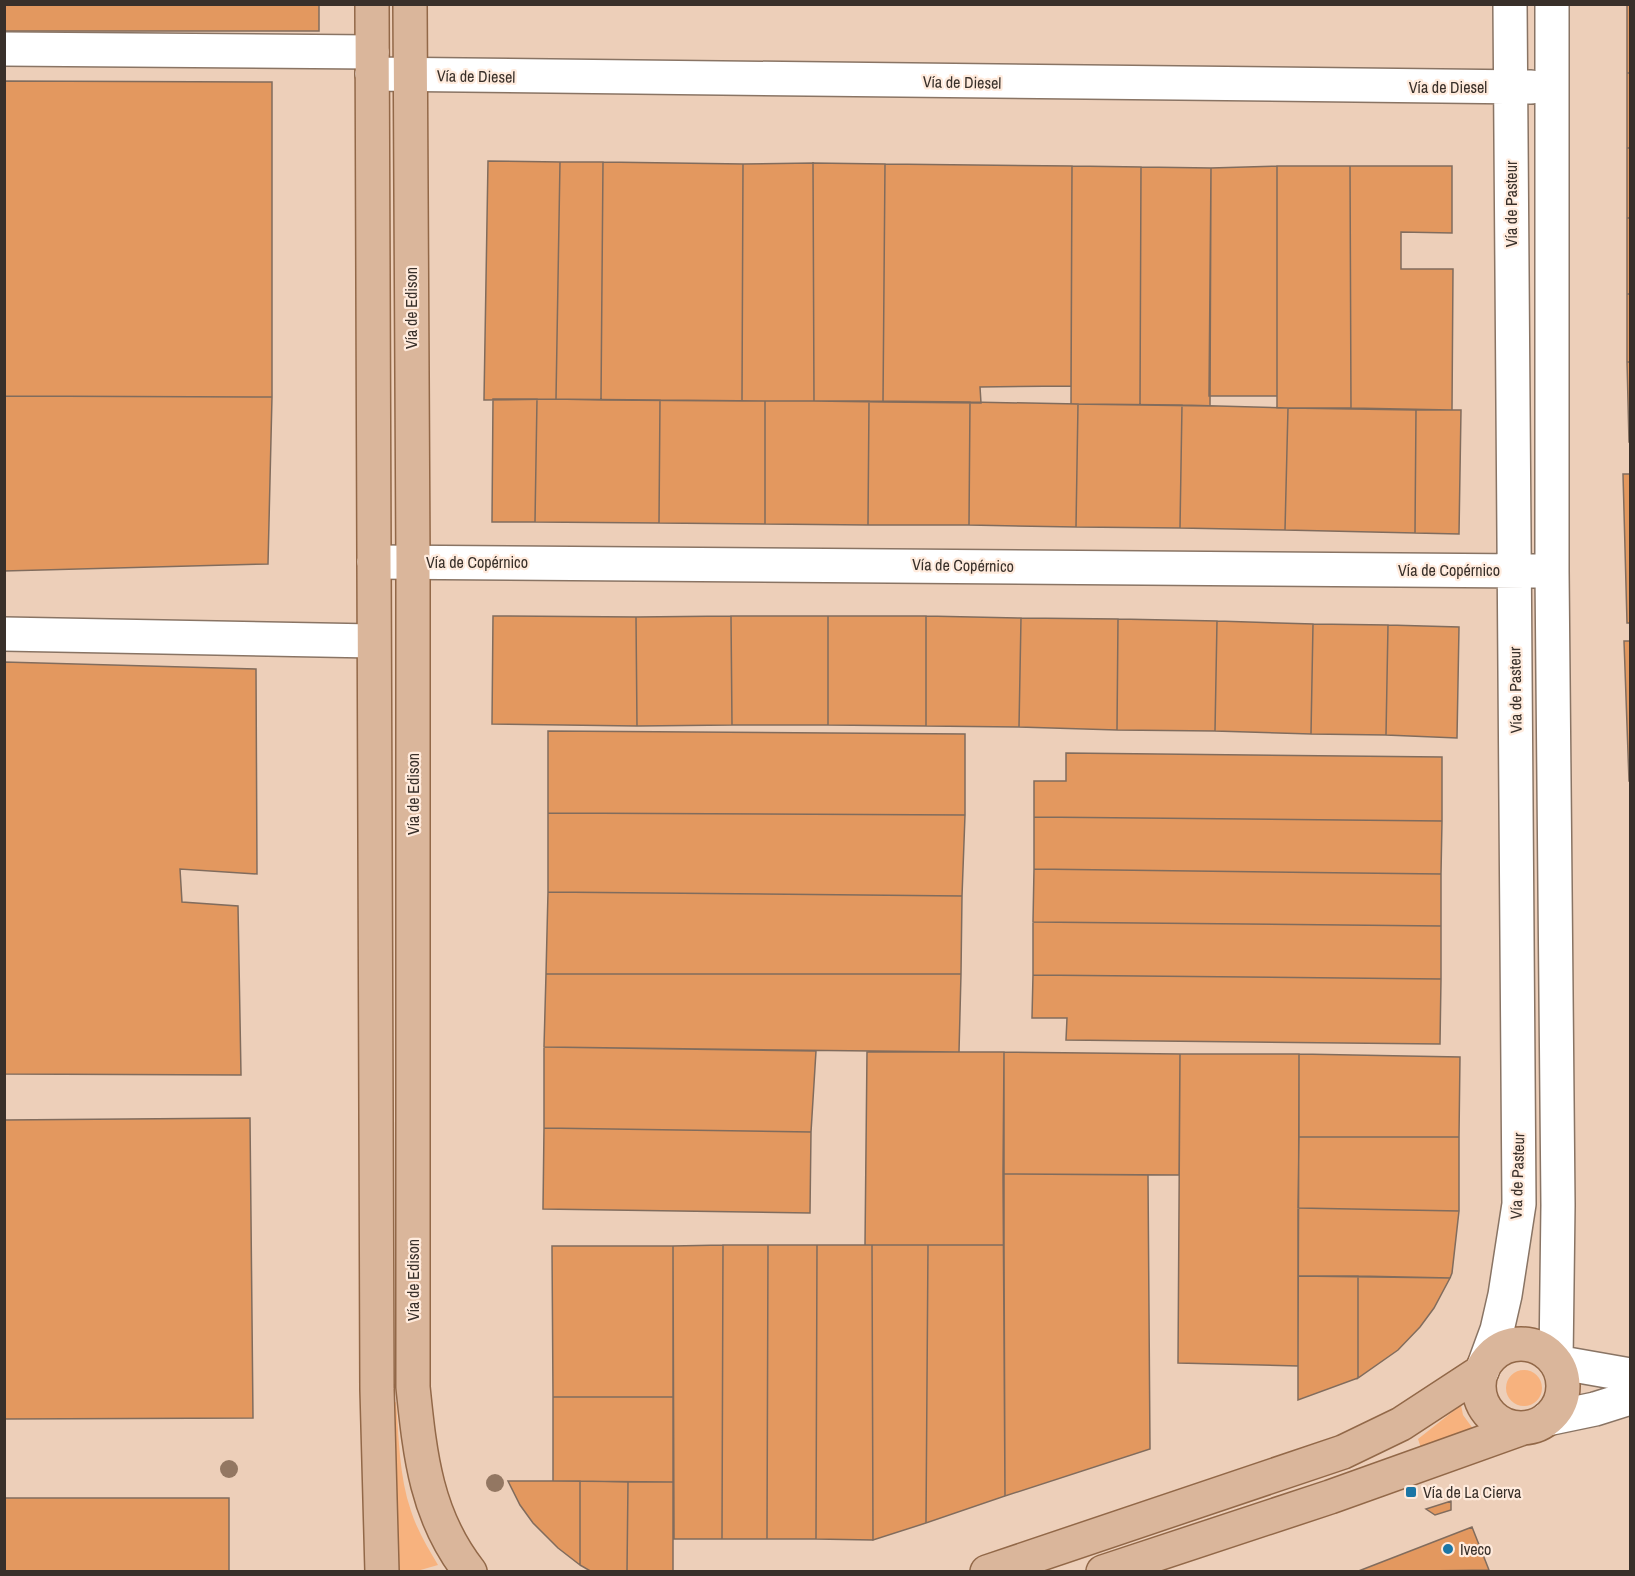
<svg xmlns="http://www.w3.org/2000/svg" width="1635" height="1576" viewBox="0 0 1635 1576" font-family="'Archivo Narrow',sans-serif">
	<rect width="100%" height="100%" fill="#f5ddcc"/>
	<path fill="#edcfb9" d="M5 5H1630V1571H5Z"/>
	<path fill="#f7b27e" d="M1506 1388a18 18 0 1 1 36 0a18 18 0 1 1-36 0Z
		M396 1402C399 1438 399 1476 411 1511 417 1530 428 1548 438 1565L417 1571H393V1403Z
		M1461 1405 1463 1415 1474 1430 1421 1448 1418 1439Z"/>
	<path fill="#e3985f" stroke="#816c5d" stroke-width="1.5" d="M4 4H319V31H4Z
		M1627 4H1630V73H1627Z
		M1627 73H1630V148H1627Z
		M4 81 272 82V397L4 396Z
		M1627 148H1630V218H1627Z
		M488 161 560 162 556 399 484 400Z
		M560 162H603L601 400 556 399Z
		M603 162 743 164 742 401 601 400Z
		M813 163 814 401H742L743 164Z
		M813 163 885 164 883 402 814 401Z
		M885 164 1072 166 1071 386 980 387 981 403 883 402Z
		M1072 166 1141 167 1140 405 1071 404Z
		M1277 166H1350L1351 408H1277Z
		M1277 166V396H1209L1211 168Z
		M1350 166H1452V233L1401 232V269H1453L1452 410 1351 408Z
		M1141 167 1211 168 1210 406 1140 405Z
		M1627 218H1630V294H1627Z
		M1627 294H1630V362H1627Z
		M1627 362H1630V442H1629Z
		M4 396 272 397 268 564 4 571Z
		M493 399H537L535 522H492Z
		M537 399 660 400 659 523 535 522Z
		M660 400 765 401V524L659 523Z
		M765 401H869L868 525 765 524Z
		M869 401 970 402 969 525H868Z
		M970 402 1078 404 1076 527 969 525Z
		M1078 404 1182 405 1180 528 1076 527Z
		M1182 405 1288 408 1285 530 1180 528Z
		M1288 408 1416 410 1415 533 1285 530Z
		M1416 410H1461L1459 534 1415 533Z
		M1623 474H1630V623H1627Z
		M493 616 636 617 637 726 492 724Z
		M731 616 732 725 637 726 636 617Z
		M731 616H828V725H732Z
		M828 616H926V726L828 725Z
		M926 616 1021 618 1019 727 926 726Z
		M1021 618 1118 619 1117 730 1019 727Z
		M1118 619 1217 621 1215 731 1117 730Z
		M1217 621 1313 624 1311 734 1215 731Z
		M1313 624 1388 625 1386 735 1311 734Z
		M1388 625 1459 627 1457 738 1386 735Z
		M1624 641H1630V781H1629Z
		M4 662 256 669 257 874 180 869 182 902 238 906 241 1075 4 1074Z
		M548 731 965 734V815L548 813Z
		M1066 753 1442 757V821L1034 817V781H1066Z
		M548 813 965 815 962 896 548 892Z
		M1034 817 1442 821 1441 874 1034 869Z
		M1034 869 1441 874V926L1033 922Z
		M548 892 962 896 961 974H546Z
		M1033 922 1441 926V979L1033 975Z
		M546 974H961L959 1052 544 1047Z
		M1033 975 1441 979 1440 1044 1066 1040 1067 1018H1032Z
		M544 1047 816 1051 811 1132 544 1128Z
		M867 1052H1004V1245H865Z
		M1004 1052 1180 1054 1179 1175 1003 1174Z
		M1180 1054H1299L1298 1366 1178 1363Z
		M1299 1054 1460 1057 1459 1137H1299Z
		M250 1118 253 1418 4 1419V1120Z
		M544 1128 811 1132 810 1213 543 1209Z
		M1299 1137H1459V1211L1298 1208Z
		M1003 1174 1148 1175 1150 1449 1005 1496Z
		M1298 1208 1459 1211 1452 1273 1450 1278 1298 1276Z
		M723 1245H768L767 1539H722Z
		M723 1245 722 1539H674L673 1246Z
		M768 1245H817L816 1539H767Z
		M817 1245H872L873 1540 816 1539Z
		M872 1245H928L926 1523 873 1540Z
		M928 1245H1004L1005 1496 926 1523Z
		M552 1246H673V1397H553Z
		M1298 1276H1358V1378L1298 1400Z
		M1358 1276 1450 1278 1434 1308 1420 1327 1398 1350 1358 1378Z
		M553 1397H673V1482L553 1481Z
		M508 1481H580V1565L558 1548 533 1523 520 1505Z
		M580 1481 628 1482 627 1572H592L580 1565Z
		M628 1482H673V1572H627Z
		M4 1498H229V1572H4Z
		M1451 1501V1510L1435 1515 1426 1509Z
		M1472 1527 1489 1570 1356 1572Z"/>
	<g fill="none" stroke-linecap="round" stroke-linejoin="round">
		<g stroke="#897464" stroke-width="36">
			<path id="minor" d="M1552 4V571L1558 1205 1556 1362 1630 1375
				M4 49 372 52
				M372 74 1531 87
				M374 562 1536 571
				M4 634 373 641
				M1482 1371 1497 1330 1505 1295 1519 1204 1510 4
				M1547 1419 1595 1409 1630 1398"/>
		</g>
		<g stroke="#926848" stroke-width="36">
			<path id="major" d="M372 4 377 1389 382 1572
				M410 4 413 562V1387C420 1455 426 1516 470 1572
				M1479 1386a42 42 0 1 1 84 0a42 42 0 1 1-84 0Z
				M987 1572 1343 1452 1401 1424 1482 1371
				M1103 1572 1330 1497 1523 1428"/>
		</g>
		<use href="#minor" stroke="#fff" stroke-width="33"/>
		<use href="#major" stroke="#dab69b" stroke-width="33"/>
	</g>
	<g fill="#937762">
		<circle cx="229" cy="1469" r="9"/>
		<circle cx="495" cy="1483" r="9"/>
	</g>
	<g fill="#1c76a5" stroke="#ffebdd" stroke-width="2">
		<rect x="1405" y="1486" width="12" height="12" rx="3"/>
		<circle cx="1448" cy="1549" r="6"/>
	</g>
	<g text-anchor="middle" dominant-baseline="central" stroke-width="4.5" stroke-linejoin="round" paint-order="stroke">
		<g font-size="16" fill="#39302a" stroke="#ffebdd">
			<text transform="translate(476 76) rotate(1)">Vía de Diesel</text>
			<text transform="translate(962 82) rotate(1)">Vía de Diesel</text>
			<text x="1448" y="87">Vía de Diesel</text>
			<text transform="translate(1511 204) rotate(-90)">Vía de Pasteur</text>
			<text transform="translate(411 308) rotate(-90)">Vía de Edison</text>
			<text x="477" y="562">Vía de Copérnico</text>
			<text transform="translate(963 565) rotate(1)">Vía de Copérnico</text>
			<text x="1449" y="570">Vía de Copérnico</text>
			<text transform="translate(1515 690) rotate(-91)">Vía de Pasteur</text>
			<text transform="translate(413 794) rotate(-90)">Vía de Edison</text>
			<text transform="translate(1517 1176) rotate(-88)">Vía de Pasteur</text>
			<text transform="translate(413 1280) rotate(-90)">Vía de Edison</text>
		</g>
		<g font-size="16" fill="#39302a" stroke="#ffebdd" text-anchor="start">
			<text x="1423" y="1492">Vía de La Cierva</text>
			<text x="1460" y="1549">Iveco</text>
		</g>
	</g>
	<rect width="1635" height="1576" fill="none" stroke="#39302a" stroke-width="12"/>
</svg>
